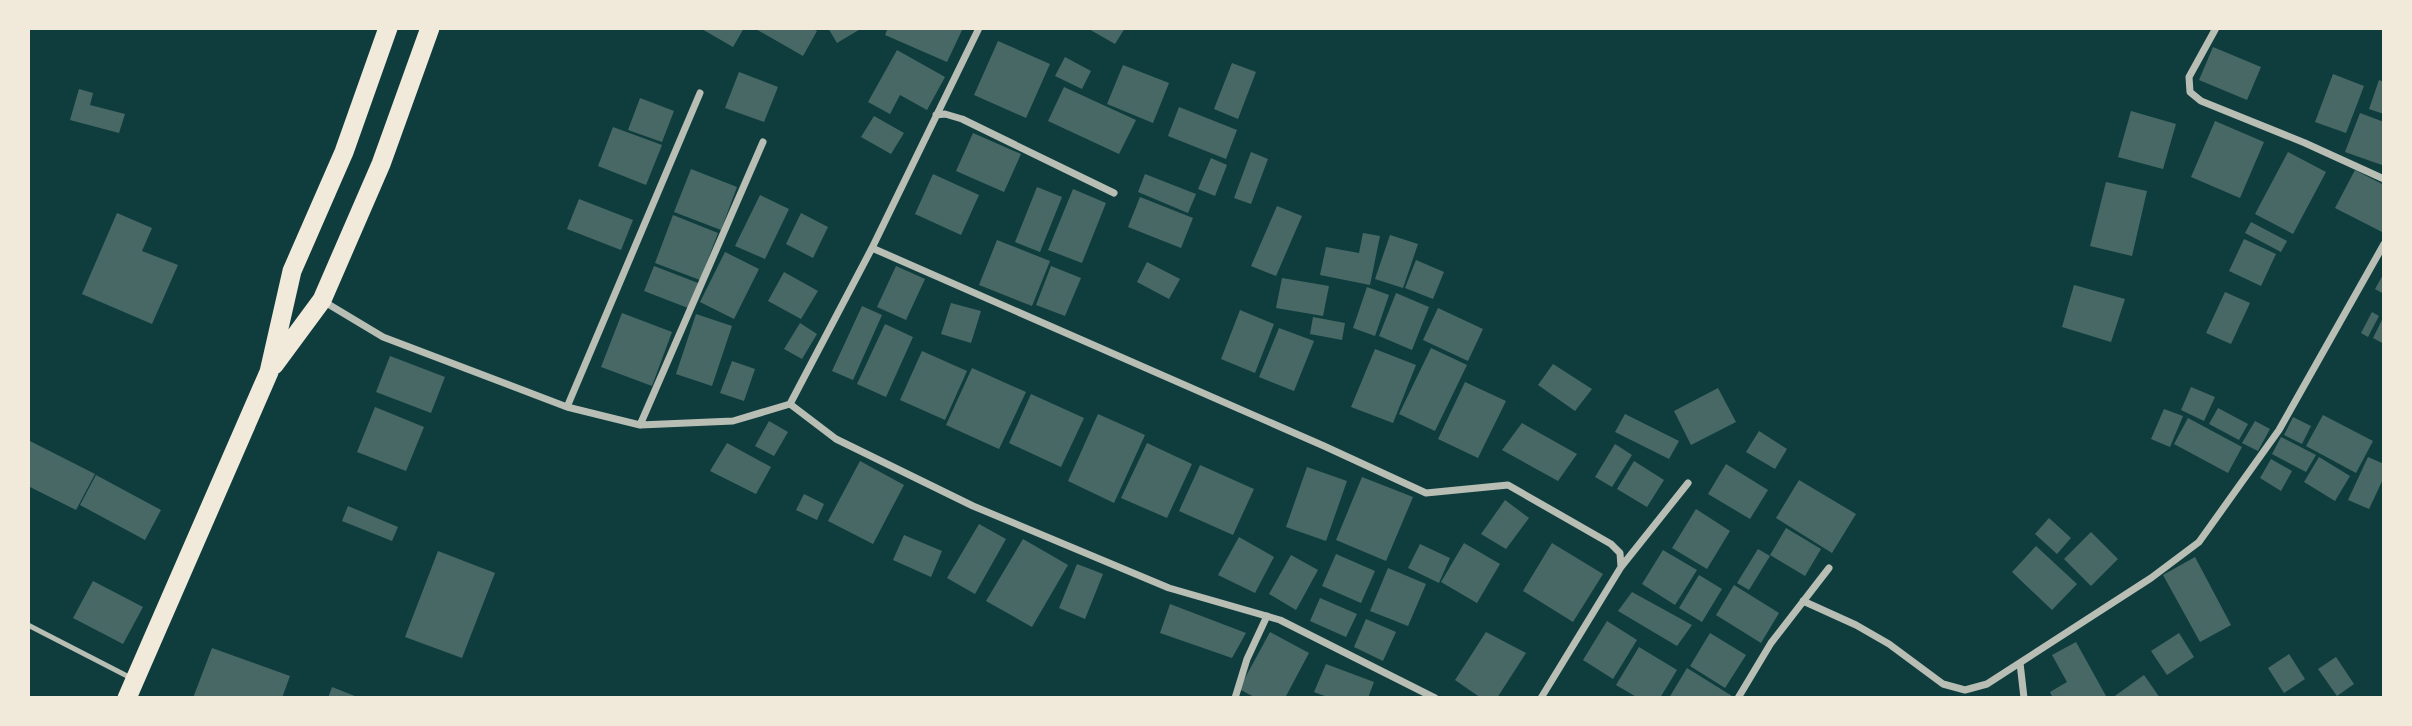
<svg xmlns="http://www.w3.org/2000/svg" width="2412" height="726" viewBox="0 0 2412 726" font-family="'Source Sans 3',sans-serif">
	<rect width="100%" height="100%" fill="#0f3d3e"/>
	<path fill="#486865" d="M700 28H744L733 47Z
		M754 28H811L817 31 803 56Z
		M828 28H862L837 43Z
		M888 28H963L947 62 885 35Z
		M1087 28H1125L1115 44Z
		M998 41 1050 64 1026 118 974 95Z
		M2213 47 2261 67 2247 100 2199 80Z
		M897 50 945 77 927 110 900 95 890 114 868 102Z
		M1065 57 1091 71 1082 89 1055 76Z
		M1232 63 1256 72 1238 119 1214 109Z
		M1123 65 1169 83 1153 123 1107 104Z
		M739 72 778 87 764 122 725 108Z
		M2333 74 2364 86 2346 133 2315 122Z
		M2379 80 2384 82V114L2369 109Z
		M1064 87 1136 120 1119 154 1048 121Z
		M79 89 93 93 90 105 125 114 119 133 70 120Z
		M640 98 674 111 662 142 628 130Z
		M1179 107 1237 130 1226 159 1168 136Z
		M2131 111 2176 124 2163 169 2118 157Z
		M2360 113 2384 122 2382 165 2345 152Z
		M874 116 904 133 891 154 861 137Z
		M2215 121 2264 142 2240 198 2191 177Z
		M613 127 662 145 646 185 598 166Z
		M973 133 1021 154 1004 192 956 171Z
		M1251 152 1268 159 1251 204 1234 198Z
		M2288 152 2326 172 2293 234 2255 214Z
		M1211 158 1227 165 1215 196 1198 189Z
		M691 169 737 187 721 230 674 212Z
		M2355 170 2384 185V233L2335 208Z
		M933 174 979 195 961 235 915 214Z
		M1145 174 1196 194 1188 213 1138 192Z
		M2106 182 2147 191 2132 256 2090 246Z
		M1037 187 1062 197 1040 252 1015 242Z
		M1073 189 1106 203 1082 263 1048 250Z
		M760 195 789 209 765 259 735 246Z
		M1140 197 1193 218 1181 248 1128 227Z
		M579 199 633 220 621 250 567 229Z
		M1277 206 1302 216 1276 276 1251 266Z
		M117 213 152 228 142 251 178 265 152 324 82 294Z
		M801 213 828 227 813 258 786 244Z
		M673 215 718 233 700 280 655 263Z
		M2251 222 2287 241 2281 252 2245 233Z
		M1363 233 1380 236 1370 285 1320 275 1326 247 1359 253Z
		M1390 235 1418 244 1403 288 1375 279Z
		M2244 239 2276 254 2261 286 2229 271Z
		M997 240 1050 261 1032 306 979 285Z
		M725 252 759 269 734 319 700 302Z
		M1416 260 1444 272 1433 299 1405 288Z
		M1147 262 1180 279 1169 299 1137 282Z
		M654 266 698 283 688 308 644 291Z
		M896 266 925 279 906 320 877 307Z
		M1051 266 1081 278 1065 316 1036 305Z
		M784 272 818 291 801 319 768 301Z
		M2384 273V294L2375 289Z
		M1282 278 1329 286 1323 316 1276 308Z
		M2074 285 2125 299 2111 342 2062 327Z
		M1367 287 1389 295 1375 336 1353 328Z
		M2225 292 2250 303 2231 344 2206 333Z
		M1396 293 1429 307 1412 350 1379 336Z
		M951 303 981 311 971 343 941 334Z
		M862 306 882 315 853 380 832 371Z
		M1438 308 1483 329 1468 361 1423 340Z
		M1240 310 1274 324 1255 373 1221 359Z
		M2372 312 2379 316 2368 337 2361 333Z
		M622 313 672 332 652 386 601 367Z
		M696 314 732 326 712 386 676 374Z
		M2384 316V344L2373 338Z
		M1313 317 1345 323 1342 340 1310 334Z
		M800 323 817 334 802 359 784 349Z
		M885 324 913 337 886 397 857 384Z
		M1279 328 1314 341 1294 391 1259 377Z
		M1431 348 1467 365 1435 431 1399 414Z
		M1375 349 1416 365 1393 423 1351 407Z
		M922 351 967 371 945 420 900 400Z
		M390 356 445 377 431 413 376 392Z
		M732 361 755 369 744 401 720 393Z
		M1553 364 1592 389 1575 411 1538 385Z
		M972 368 1026 392 999 449 946 425Z
		M1465 382 1506 401 1478 458 1438 439Z
		M2191 387 2215 397 2204 421 2181 410Z
		M1718 388 1736 422 1691 445 1674 411Z
		M1031 394 1084 418 1061 467 1009 443Z
		M375 407 424 427 406 471 357 452Z
		M2218 408 2248 424 2239 440 2209 424Z
		M2164 409 2183 416 2170 447 2151 439Z
		M1098 414 1145 435 1114 503 1068 481Z
		M1625 414 1679 441 1669 459 1615 432Z
		M2323 415 2373 441 2356 473 2306 446Z
		M2293 417 2311 426 2302 444 2284 435Z
		M2188 418 2242 447 2228 473 2174 444Z
		M769 421 788 432 774 456 755 446Z
		M2255 421 2270 429 2258 451 2242 443Z
		M1522 423 1577 454 1558 481 1502 450Z
		M1759 431 1787 449 1775 469 1746 452Z
		M2281 437 2316 455 2306 472 2272 454Z
		M28 440 95 474 76 510 28 486Z
		M727 443 771 467 756 494 710 471Z
		M1147 443 1192 464 1167 518 1121 498Z
		M1615 444 1632 455 1612 487 1595 477Z
		M2319 457 2350 476 2335 501 2304 482Z
		M2368 457 2384 464V477L2369 509 2348 500Z
		M2271 459 2292 471 2281 491 2260 478Z
		M860 461 904 485 873 544 828 521Z
		M1634 461 1664 480 1647 507 1617 489Z
		M1726 464 1768 490 1750 519 1708 494Z
		M1200 465 1254 489 1233 535 1179 511Z
		M1307 467 1347 481 1326 541 1286 527Z
		M96 475 161 510 145 540 80 505Z
		M1362 477 1413 497 1386 561 1336 540Z
		M1799 480 1856 514 1832 553 1776 518Z
		M804 494 824 504 817 520 796 510Z
		M1505 500 1529 518 1506 549 1481 534Z
		M348 506 398 527 392 541 342 521Z
		M1696 509 1730 531 1707 569 1672 548Z
		M2049 518 2071 538 2057 554 2035 534Z
		M979 524 1006 539 975 594 947 578Z
		M1786 528 1821 549 1805 576 1770 555Z
		M2091 532 2118 559 2091 586 2064 559Z
		M904 535 942 551 931 577 893 560Z
		M1239 537 1274 557 1255 593 1218 575Z
		M1023 539 1068 565 1032 627 986 601Z
		M1464 543 1500 564 1477 603 1441 582Z
		M1552 543 1603 574 1573 622 1523 591Z
		M1420 544 1450 558 1439 583 1408 568Z
		M2036 546 2077 584 2052 610 2012 572Z
		M1758 549 1770 556 1749 590 1737 583Z
		M1663 550 1697 570 1675 605 1642 584Z
		M438 551 495 573 462 658 405 637Z
		M1336 554 1375 571 1361 603 1322 586Z
		M1291 555 1318 570 1296 610 1269 594Z
		M2195 557 2231 625 2200 642 2163 575Z
		M1077 564 1103 574 1085 619 1059 608Z
		M1388 568 1426 584 1408 626 1370 611Z
		M1699 575 1722 589 1702 622 1679 608Z
		M93 581 143 607 123 644 73 618Z
		M1734 585 1779 613 1761 643 1716 615Z
		M1632 592 1692 625 1677 646 1618 611Z
		M1320 598 1357 614 1346 637 1310 621Z
		M1170 604 1246 633 1232 658 1160 633Z
		M1366 619 1396 632 1383 661 1354 647Z
		M1607 621 1637 640 1613 679 1583 660Z
		M1270 632 1309 653 1285 698H1256L1239 689Z
		M1486 632 1526 653 1497 698H1481L1455 680Z
		M1710 633 1746 655 1725 688 1690 666Z
		M2179 633 2194 657 2167 675 2151 651Z
		M2076 642 2106 696 2103 698H2053L2050 692 2067 682 2052 655Z
		M1639 647 1677 670 1660 698H1638L1616 685Z
		M212 648 290 676 282 698H193Z
		M2289 654 2305 679 2284 693 2268 668Z
		M2336 657 2354 684 2337 696 2318 669Z
		M1326 664 1374 682 1368 698H1330L1314 692Z
		M1687 668 1732 696 1731 698H1669Z
		M2144 675 2160 698H2112Z
		M332 687 360 698H328Z"/>
	<g fill="none" stroke-linecap="round" stroke-linejoin="round">
		<path stroke="#b8beb3" stroke-width="5" d="M28 625 131 678"/>
		<path stroke="#b8beb3" stroke-width="7" d="M2216 28 2189 77 2190 92 2201 101 2305 143 2384 179
			M936 115 945 114 962 119 1114 193
			M872 248 1324 446 1426 493 1508 485 1611 544 1620 553 1621 567 1541 698
			M323 301 383 337 567 407 640 425 733 421 790 404
			M790 404 836 439 973 506 1169 588 1280 620 1435 698
			M790 404 872 248 979 28
			M567 407 700 93
			M640 425 763 142
			M1621 567 1688 483
			M1803 601 1856 625 1889 644 1943 684 1965 690 1987 684 2151 578 2199 542 2279 430 2384 244
			M2020 663 2024 698
			M1235 698 1247 659 1267 616
			M1738 698 1771 643 1829 568"/>
		<path stroke="#f1e9da" stroke-width="19" d="M274 365 322 300 381 164 430 28
			M127 698 269 372 292 271 344 152 388 28"/>
	</g>
	<rect width="2412" height="726" fill="none" stroke="#f1e9da" stroke-width="60"/>
</svg>
